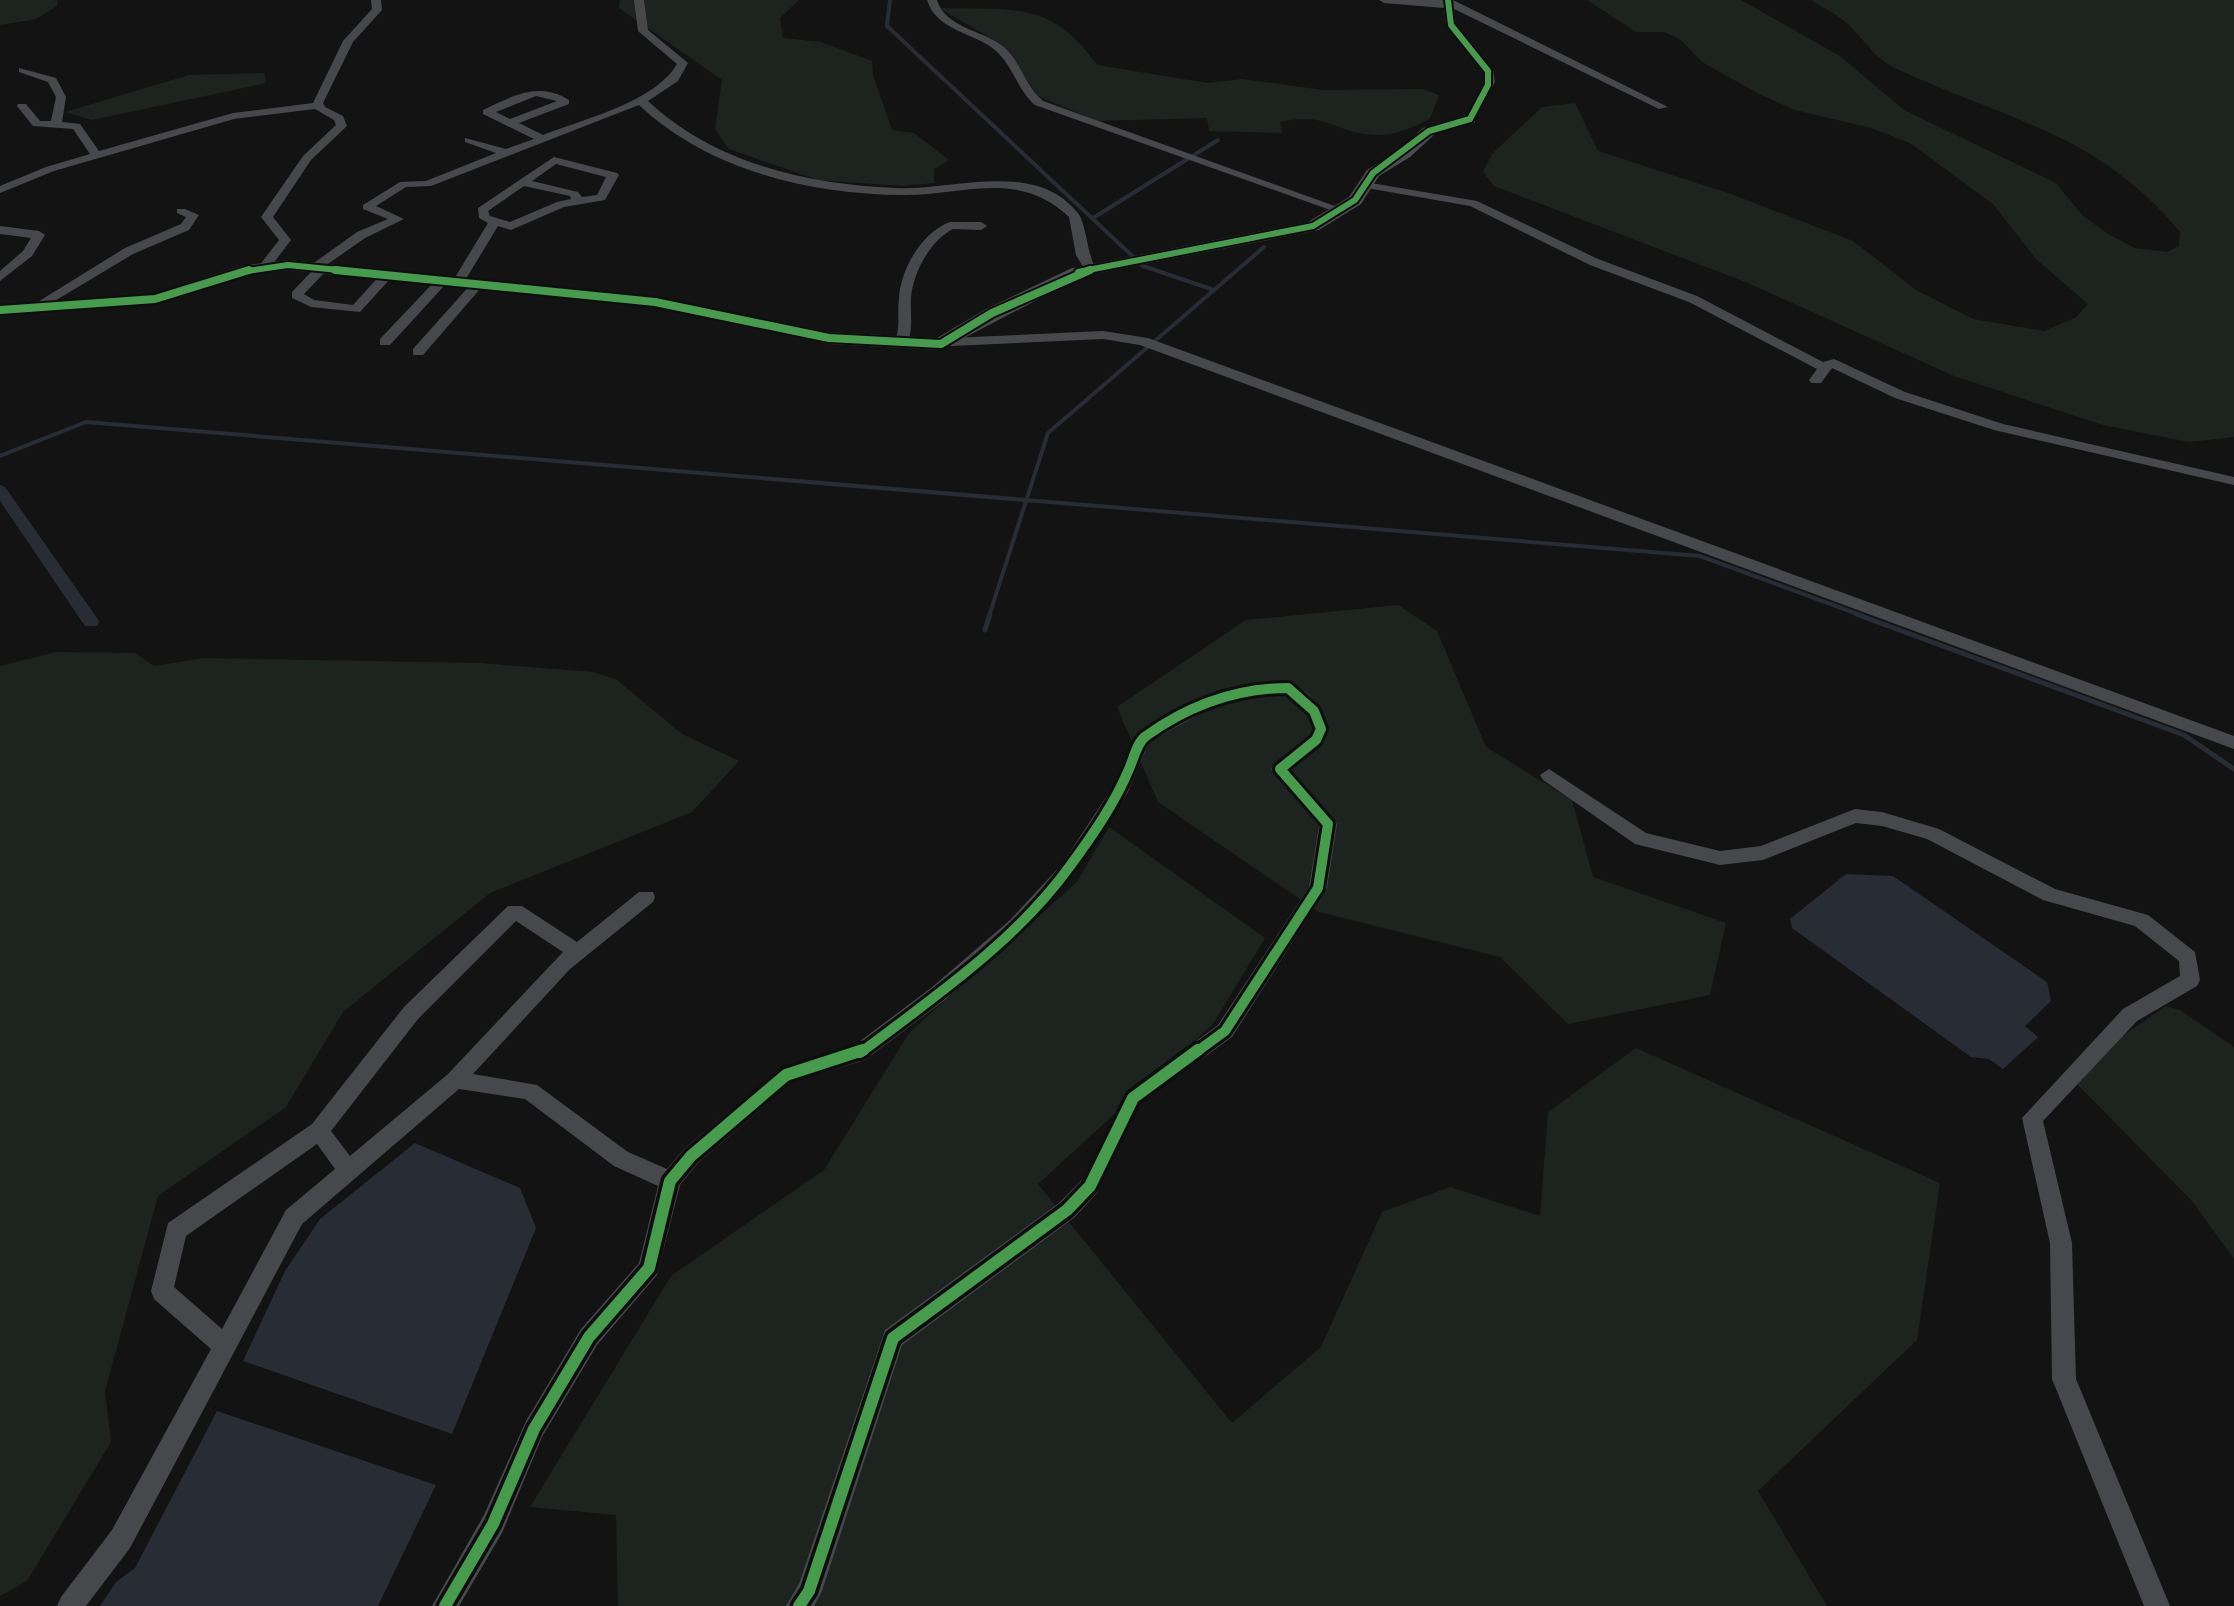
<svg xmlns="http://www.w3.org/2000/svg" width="2234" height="1606" viewBox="0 0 2234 1606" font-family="'PT Sans Narrow',sans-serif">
	<rect width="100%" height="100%" fill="#131314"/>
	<path fill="#1d241f" d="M0 0H58L57 6 36 19 0 25Z
		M620 0H799L780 18 783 38 821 42 872 61 873 75 892 130 914 133 949 160 934 169V183L903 186 818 180 729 149 715 129 722 80 619 8Z
		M1587 0H1741L1840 56 1904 110 2056 183 2082 215 2108 234 2135 248 2167 252 2179 246 2180 232C2099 134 2008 120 1899 70 1875 59 1867 43 1849 25 1839 15 1823 8 1811 0H2234V437L2189 442 2103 425 1954 376 1748 283 1494 186 1483 172 1492 154 1542 107 1575 103 1598 151 1731 194 1853 241 1916 290 1973 319 2044 331 2075 318 2088 304 2036 259 1993 204 1910 143 1871 128 1795 110 1759 94 1702 62 1680 39 1664 32H1636Z
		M939 8C1015 10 1051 0 1097 65L1208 83 1242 79 1323 90 1423 89 1439 95 1430 119C1413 127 1394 136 1375 135 1336 133 1326 111 1280 122L1282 133 1209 131 1207 118 1097 121 1038 96 1001 44Z
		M264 73 266 83 92 120 65 112 189 75Z
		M1398 605 1437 631 1486 747 1572 800 1593 877 1726 923 1710 995 1568 1024 1500 957 1319 912 1158 802 1117 707 1246 620Z
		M56 652 135 653 154 666 204 658 479 663 593 672 617 680 682 734 739 761 692 812 490 893 343 1012 286 1107 158 1196 105 1391 111 1442 27 1581 0 1596V666Z
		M1109 827 1265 938 1213 1024 1038 1184 1232 1423 1321 1347 1382 1212 1450 1187 1540 1216 1548 1112 1636 1048 1940 1183 1917 1340 1758 1491 1827 1606H618L616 1515 530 1507 671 1276 824 1170 909 1033 1077 882Z
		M2166 1006 2180 1010 2234 1047V1259L2192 1201 2073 1080 2114 1042Z"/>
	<path fill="#272c35" d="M1846 874 1893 876 2047 982 2051 1001 2025 1026 2038 1037 2003 1069 1989 1059 1971 1057 1792 928 1790 919Z
		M415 1143 520 1188 536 1228 452 1434 243 1361 285 1271 320 1219Z
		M217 1411 436 1485 378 1606H100L116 1582 135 1568Z"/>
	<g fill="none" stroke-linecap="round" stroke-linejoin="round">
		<path stroke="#272c35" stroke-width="4" d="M890 0 887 26 1143 266 1214 290
			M1093 218 1218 140
			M0 456 86 422 1700 556 1863 616
			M989 616 1048 433 1264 247"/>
		<path stroke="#272c35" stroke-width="5" d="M1856 614 2184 735 2234 769
			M985 630 990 614"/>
		<path fill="#272c35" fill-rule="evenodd" d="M0 485 5 487 97 618 99 622 97 626H85L0 501Z"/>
		<path fill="#47484c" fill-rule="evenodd" d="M371 0H381L382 10 353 42 323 103 325 107 343 116 347 126 311 160 273 217 291 240 269 269 259 266 279 240 261 217 303 156 336 125 334 120 315 109 234 119 54 171 0 193V186L46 167 90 154 73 129 33 126 17 106 18 104H26L40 121H51L56 97 48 82 19 72V68L56 78 66 97 62 122 80 124 99 151 233 113 313 103 343 41 372 9Z
			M634 0H644L648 30 688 63 678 81 648 101C714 163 806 184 895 188 951 191 1034 159 1077 212 1087 223 1086 252 1096 269L1086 272 1076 255 1069 217C1017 168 963 196 902 195 809 194 708 170 639 105L431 186 406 187 376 206 404 219 365 238 325 266V272L304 294 314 300 353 305 382 273H390V279L360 312 311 307 292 298V292L312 271 309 268 311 265 357 232 388 219 363 209V205L400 182 426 181 496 153 465 142V138L506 149 534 139 483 114V110C513 96 538 81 569 100V104L519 123 543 135C584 119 655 102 677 64L638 31ZM536 96 557 101 510 119 496 112Z
			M927 0H937C945 27 980 30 1000 44 1020 58 1024 85 1043 101L1346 210 1336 212 1035 105C1016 89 1012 61 991 47 969 32 936 29 927 0Z
			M1379 0H1453L1668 107 1659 109 1454 9 1456 25 1493 71 1495 82 1474 121H1466L1465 119 1485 82 1483 71 1446 25 1444 8 1384 3Z
			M554 157 617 173 619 175 605 200 564 207 511 230 498 226 461 287H453L451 284 488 223 479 218 478 208ZM556 164 606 177 597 195 582 197 578 192 532 181ZM524 186 570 196 571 199 557 202 510 222 490 216 488 211Z
			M1365 182 1477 201 1598 259 1697 296 1823 362 1834 359 1905 392 2003 424 2234 477V485L1994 430 1895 398 1832 368 1821 383H1811L1809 380 1817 369 1689 302 1590 265 1470 206 1361 187 1359 185Z
			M177 209H185L199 215 189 230 133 254 38 311 28 308 125 248 181 224 186 217 177 213Z
			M950 222H981L987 226 981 230 953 229C930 241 913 272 911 298 910 316 914 329 906 347H896L894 344C901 327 897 314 899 297 901 269 922 232 950 222Z
			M0 226 39 231 45 235 32 256 0 281V271L23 251 31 238 0 234Z
			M440 279 446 283 444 286 390 345H380V339L436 280Z
			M476 282 482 286 480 289 423 355H413V349L472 283Z
			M1103 331 1148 338 2234 736V749L1140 345 1103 339 951 346 944 342 951 338Z
			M1262 682C1301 682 1315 692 1329 729L1322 744 1291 770 1337 824 1327 888 1232 1037 1140 1104 1097 1193 1075 1217 902 1345 822 1591 814 1606H786L799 1584 885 1330 1059 1203 1083 1179 1126 1092 1218 1025 1309 887 1319 826 1271 769 1309 736 1313 729 1307 714 1284 694H1262L1218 704 1149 742 1128 792 1074 874 1024 930 945 1000 865 1060 792 1082 698 1163 680 1185 657 1275 597 1345 542 1437 502 1533 459 1606H432L484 1515 526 1421 581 1329 639 1263 658 1186 614 1166 525 1099 459 1089 302 1224 130 1548 86 1606H57L61 1597 112 1530 211 1349 154 1299 151 1291 168 1223 312 1124 404 1007 508 906H522L577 942 639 892H653L655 897 653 902 570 969 473 1074 537 1085 628 1152 667 1169 684 1149 779 1069 852 1047 931 988 1010 920 1062 864 1114 785 1136 734 1207 695ZM516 921 563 952 448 1074 350 1156 331 1131 418 1019ZM317 1144 335 1169 286 1210 222 1329 174 1287 186 1236Z
			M1549 769 1646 833 1720 851 1761 846 1855 809 1882 812 1939 829 2055 889 2148 915 2195 952 2200 980 2197 986 2137 1021 2043 1121 2072 1243 2076 1379 2170 1606H2144L2052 1379 2050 1243 2022 1118 2123 1009 2180 976 2179 961 2135 926 2043 900 1927 839 1882 826 1856 823 1763 860 1720 865 1635 844 1543 780 1540 775Z"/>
		<path fill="#4b4c50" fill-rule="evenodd" d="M1470 114 1475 116V122L1435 134 1410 157 1379 176 1361 204 1319 230 1083 276 941 350 829 344 655 307 288 270 249 275 155 304 0 315V305L153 294 241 266 288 260 655 297 829 332 937 338 986 309 1072 268 1308 222 1349 197 1367 170 1398 151 1423 128Z"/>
		<g stroke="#0e0e0f" stroke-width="10">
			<path id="cycleway-far3" d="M240 272 288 265 359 272
				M1078 272 1313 226 1355 200 1373 173 1429 131 1470 119 1488 85V71L1451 25 1448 0"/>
		</g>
		<g stroke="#0e0e0f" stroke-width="12">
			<path id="cycleway-far2" d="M335 270 655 302 829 338 941 344 992 313 1090 270
				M0 310 155 299 249 270"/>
		</g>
		<g stroke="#0e0e0f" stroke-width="16">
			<path id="cycleway-far1" d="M860 1053C933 998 1016 941 1070 866 1092 836 1115 803 1129 769 1134 758 1137 742 1146 736 1188 706 1237 688 1288 688L1314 711 1321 729 1316 740 1280 769 1328 824 1318 888 1225 1031 1195 1053"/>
		</g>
		<g stroke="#0e0e0f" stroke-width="19">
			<path id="cycleway" d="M445 1606 493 1524 534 1429 589 1337 649 1268 670 1181 691 1156 786 1075 863 1050
				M799 1606 809 1591 893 1338 1067 1210 1090 1186 1133 1098 1198 1050"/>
		</g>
		<use href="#cycleway-far3" stroke="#469c4c" stroke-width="6"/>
		<use href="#cycleway-far2" stroke="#469c4c" stroke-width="8"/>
		<use href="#cycleway-far1" stroke="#469c4c" stroke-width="10"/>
		<use href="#cycleway" stroke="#469c4c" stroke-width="12"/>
	</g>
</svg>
